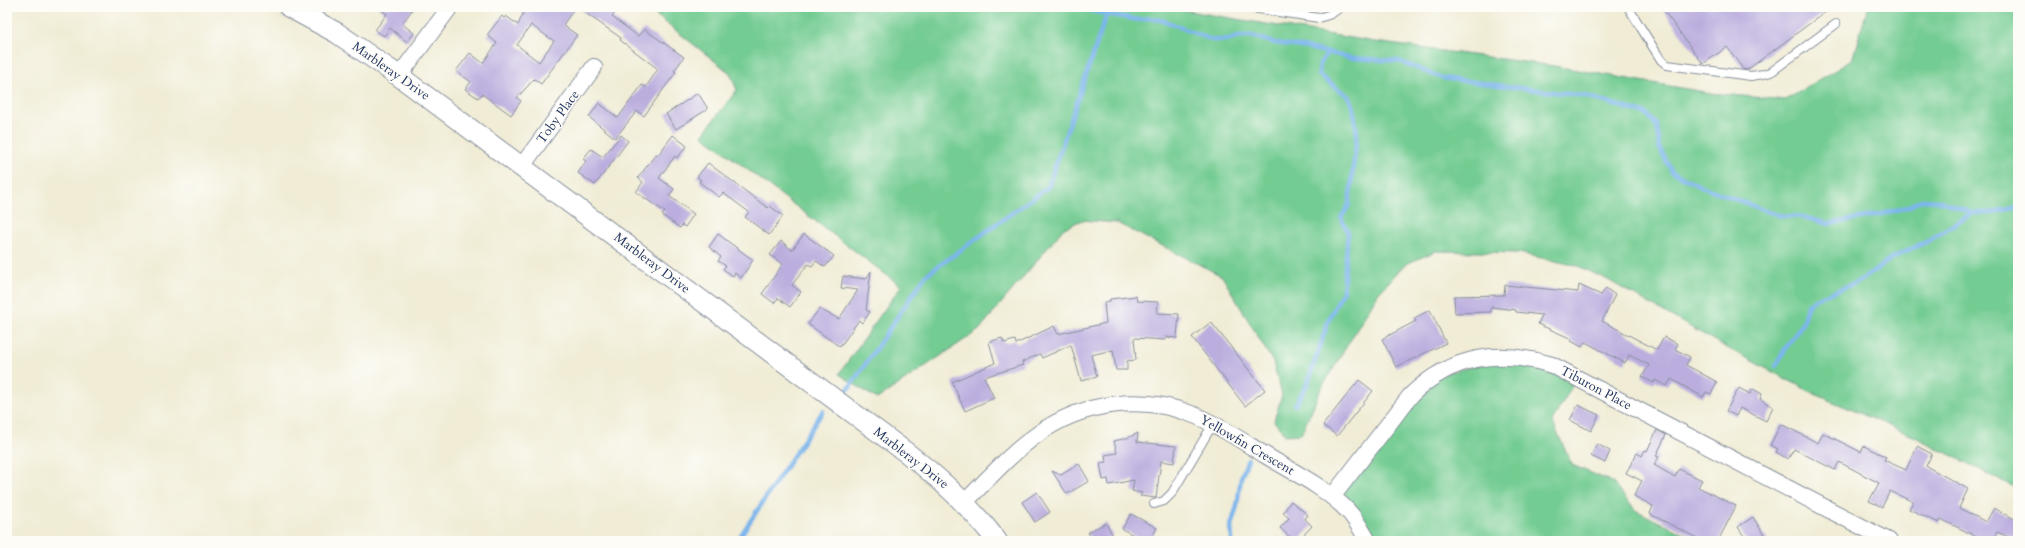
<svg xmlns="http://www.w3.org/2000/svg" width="2025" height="548" viewBox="0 0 2025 548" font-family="Cardo,serif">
	<rect width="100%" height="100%" fill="#fdfcf7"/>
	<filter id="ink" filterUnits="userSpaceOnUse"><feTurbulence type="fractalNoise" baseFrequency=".025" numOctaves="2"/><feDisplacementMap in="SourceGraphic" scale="8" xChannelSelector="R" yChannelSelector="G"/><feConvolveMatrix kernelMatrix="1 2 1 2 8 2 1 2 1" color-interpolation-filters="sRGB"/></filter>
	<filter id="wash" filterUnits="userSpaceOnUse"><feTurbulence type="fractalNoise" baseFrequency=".012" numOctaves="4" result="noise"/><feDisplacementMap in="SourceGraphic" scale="16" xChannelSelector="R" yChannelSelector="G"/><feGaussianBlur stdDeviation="0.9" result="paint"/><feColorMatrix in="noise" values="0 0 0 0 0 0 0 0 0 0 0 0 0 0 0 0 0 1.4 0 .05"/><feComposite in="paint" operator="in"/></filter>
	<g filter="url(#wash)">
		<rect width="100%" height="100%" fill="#f0ecd5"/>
		<path fill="#73cc92" stroke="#477e78" d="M646 7H1164L1375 42 1554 66 1710 93 1786 100 1852 60 1868 7H2018V489L1913 436 1815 394 1729 349 1608 280 1578 266 1519 253 1436 251 1404 265 1378 294 1321 389 1301 434 1285 435 1274 421 1282 395 1273 362 1222 276 1117 223 1082 220 1064 228 979 330 877 399 839 374 901 286 702 135 737 90 730 73Z
			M1515 357 1575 381 1552 421 1572 465 1612 482 1635 510 1698 541H1370L1335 497 1413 395 1440 374Z"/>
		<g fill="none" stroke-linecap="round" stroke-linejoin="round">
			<path stroke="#7bb5ec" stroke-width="4.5" d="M1078 7 1096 12 1139 20 1149 18 1165 21 1212 40H1229L1242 36H1252L1275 43 1308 48 1352 58 1399 61 1442 78 1585 96 1647 114 1657 126 1659 147 1672 172 1701 186 1777 215 1803 217 1829 224 1886 213 1910 206 1921 200 1941 201 1972 213H1992L2018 207
				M1776 366 1785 349 1802 324 1807 306 1815 299 1858 282 1894 257 1926 242 1972 213
				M845 394 926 275 1048 187 1107 13
				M1295 405 1307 385 1329 319 1343 291 1348 232 1341 218 1349 205 1357 134 1353 107 1348 96 1319 75 1320 63 1328 53
				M737 541 823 411
				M1232 541 1231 526 1237 506 1241 478 1248 459"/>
		</g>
		<g id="blocks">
			<path fill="#bbaedf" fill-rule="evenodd" d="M377 7H414L402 24 414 33 407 42 390 28 384 36 375 30 387 14Z
				M526 7 533 9 535 7H575L563 25 577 35 541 84 534 79 517 98 521 101 511 115 482 94 478 98 465 89 471 82 456 71 470 53 483 63 497 43 487 35 502 16 504 18 506 16 518 25ZM531 25 554 41 539 62 517 45Z
				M577 7H606L615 13 612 17 638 36 644 29 684 57 674 71 676 72 644 116 637 111 615 138 589 117 599 103 618 118 642 85 646 87 658 69 620 40 621 38Z
				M1661 7H1832L1747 70 1743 69 1727 47 1703 64Z
				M698 93 708 109 676 129 666 114Z
				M621 135 628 141 595 185 578 173 586 161 583 159 591 149 603 157Z
				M673 135 687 146 677 158 675 156 659 178 674 189 669 196 694 214 685 227 682 225 680 228 662 215 665 212 636 192 643 182 638 178 656 154 658 155Z
				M708 163 768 208 770 206 783 216 769 235 745 217 749 212 730 198 723 193 719 197 699 182 701 180 697 177Z
				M718 234 753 260 741 278 735 273 733 276 723 269 726 266 718 261 721 257 709 247Z
				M804 234 834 256 825 267 816 261 812 266 808 264 792 285 801 292 790 307 778 298 774 303 762 294 783 264 770 255 781 241 792 250Z
				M871 271 866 310 870 312 862 323 859 320 840 347 808 324 819 309 839 319 858 290 841 288 843 276 866 279Z
				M1505 285 1578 292 1579 285 1601 295 1606 288 1615 295 1602 321 1657 350 1664 337 1678 344 1675 349 1690 357 1686 365 1717 382 1711 394 1706 392 1703 397 1671 379 1667 386 1655 380 1654 383 1642 377 1649 365 1629 355 1625 363 1585 342 1582 347 1571 341 1572 339 1538 324 1542 315 1516 312V310L1491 307V312L1455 313 1454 296 1504 295Z
				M1136 296 1137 301 1158 302 1157 313 1179 314 1177 338 1166 337V340L1134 338 1136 360 1127 361V370H1116L1113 350 1091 355 1097 377 1081 381 1071 345 1042 358 1040 354 1022 362 1023 365 984 377 994 398 965 411 952 382 995 363 989 342 1002 338 1004 343 1015 340 1016 344 1054 326 1058 334 1106 323 1104 302 1110 301V299Z
				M1430 310 1446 343 1396 367 1382 339 1416 321 1414 318Z
				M1211 322 1265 390 1245 406 1192 337Z
				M1359 380 1373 391 1337 436 1323 425Z
				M1739 388 1750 394 1753 389 1762 394 1760 399 1773 407 1766 421 1740 408 1736 416 1726 411Z
				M1578 405 1599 415 1591 431 1570 420Z
				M1781 424 1818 443 1823 433 1861 452 1864 446 1886 457 1884 460 1906 470 1917 446 1932 454 1926 466 1968 489 1959 508 1986 522 1994 508 2018 521V541L1997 532 1992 541H1975L1977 537 1941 519 1939 523 1909 509 1913 502 1890 491 1882 507 1869 501 1879 483 1839 462 1835 470 1794 449 1788 459 1776 452 1778 449 1770 445Z
				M1657 430 1666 435 1656 456 1659 457 1654 465 1675 477 1679 469 1702 480 1698 487 1736 506 1718 541H1703L1650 514 1653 506 1634 496 1642 481 1626 473 1637 453 1642 456 1645 450 1647 451Z
				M1138 433 1137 442 1176 446 1174 463 1161 461 1156 498 1140 496 1142 493 1132 491 1134 480 1109 485 1108 479 1103 480 1100 463 1106 462 1105 455 1117 453 1114 441 1127 438Z
				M1597 444 1610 451 1605 463 1591 456Z
				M1079 464 1089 481 1067 494 1052 471 1061 475Z
				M1037 492 1050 512 1035 522 1022 502Z
				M1291 501 1308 515 1305 519 1312 526 1298 541V536L1294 541 1280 528 1289 518 1283 513Z
				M1131 514 1157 528 1150 541H1145L1122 529Z
				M1753 517 1768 541H1747L1738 527Z
				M1106 523 1113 536 1103 541H1092L1088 532Z"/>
		</g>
	</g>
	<g filter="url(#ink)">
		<use href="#blocks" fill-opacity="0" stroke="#868e9a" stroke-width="1"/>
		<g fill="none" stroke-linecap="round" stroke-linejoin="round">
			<g stroke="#868e9a" stroke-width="10">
				<path id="service" d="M1245 7 1319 18 1331 14 1341 7
					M1628 7 1661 60 1667 65 1751 76 1764 74 1771 72 1836 24
					M1154 504 1164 501 1172 493 1213 424"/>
			</g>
			<g stroke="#868e9a" stroke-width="18">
				<path id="minor" d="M399 76 450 7
					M522 166 594 67
					M1332 497 1411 395C1453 355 1498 349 1552 365L1889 541
					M965 502C988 479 1011 453 1038 434 1082 402 1143 394 1194 415 1219 425 1242 441 1265 455 1293 472 1325 487 1348 511 1356 519 1362 531 1368 541"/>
			</g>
			<g stroke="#868e9a" stroke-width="22">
				<path id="tertiary" d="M289 7 337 33 399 76 907 453C941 479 971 507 997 541"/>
			</g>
			<use href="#service" stroke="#fff" stroke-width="8"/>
			<use href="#minor" stroke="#fff" stroke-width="16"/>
			<use href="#tertiary" stroke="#fff" stroke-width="20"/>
		</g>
	</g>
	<g text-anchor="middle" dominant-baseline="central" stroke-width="3.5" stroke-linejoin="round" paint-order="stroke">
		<g font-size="13" fill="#1b2f5e" stroke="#fdfcf7">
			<text transform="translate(391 71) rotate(35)">Marbleray Drive</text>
			<text transform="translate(558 117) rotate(-54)">Toby Place</text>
			<text transform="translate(652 263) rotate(37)">Marbleray Drive</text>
			<text transform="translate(1596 388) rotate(28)">Tiburon Place</text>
			<text transform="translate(1247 445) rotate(30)">Yellowfin Crescent</text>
			<text transform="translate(911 458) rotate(38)">Marbleray Drive</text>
		</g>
	</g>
	<rect width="2025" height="548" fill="none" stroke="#fdfcf7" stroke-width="24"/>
</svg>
